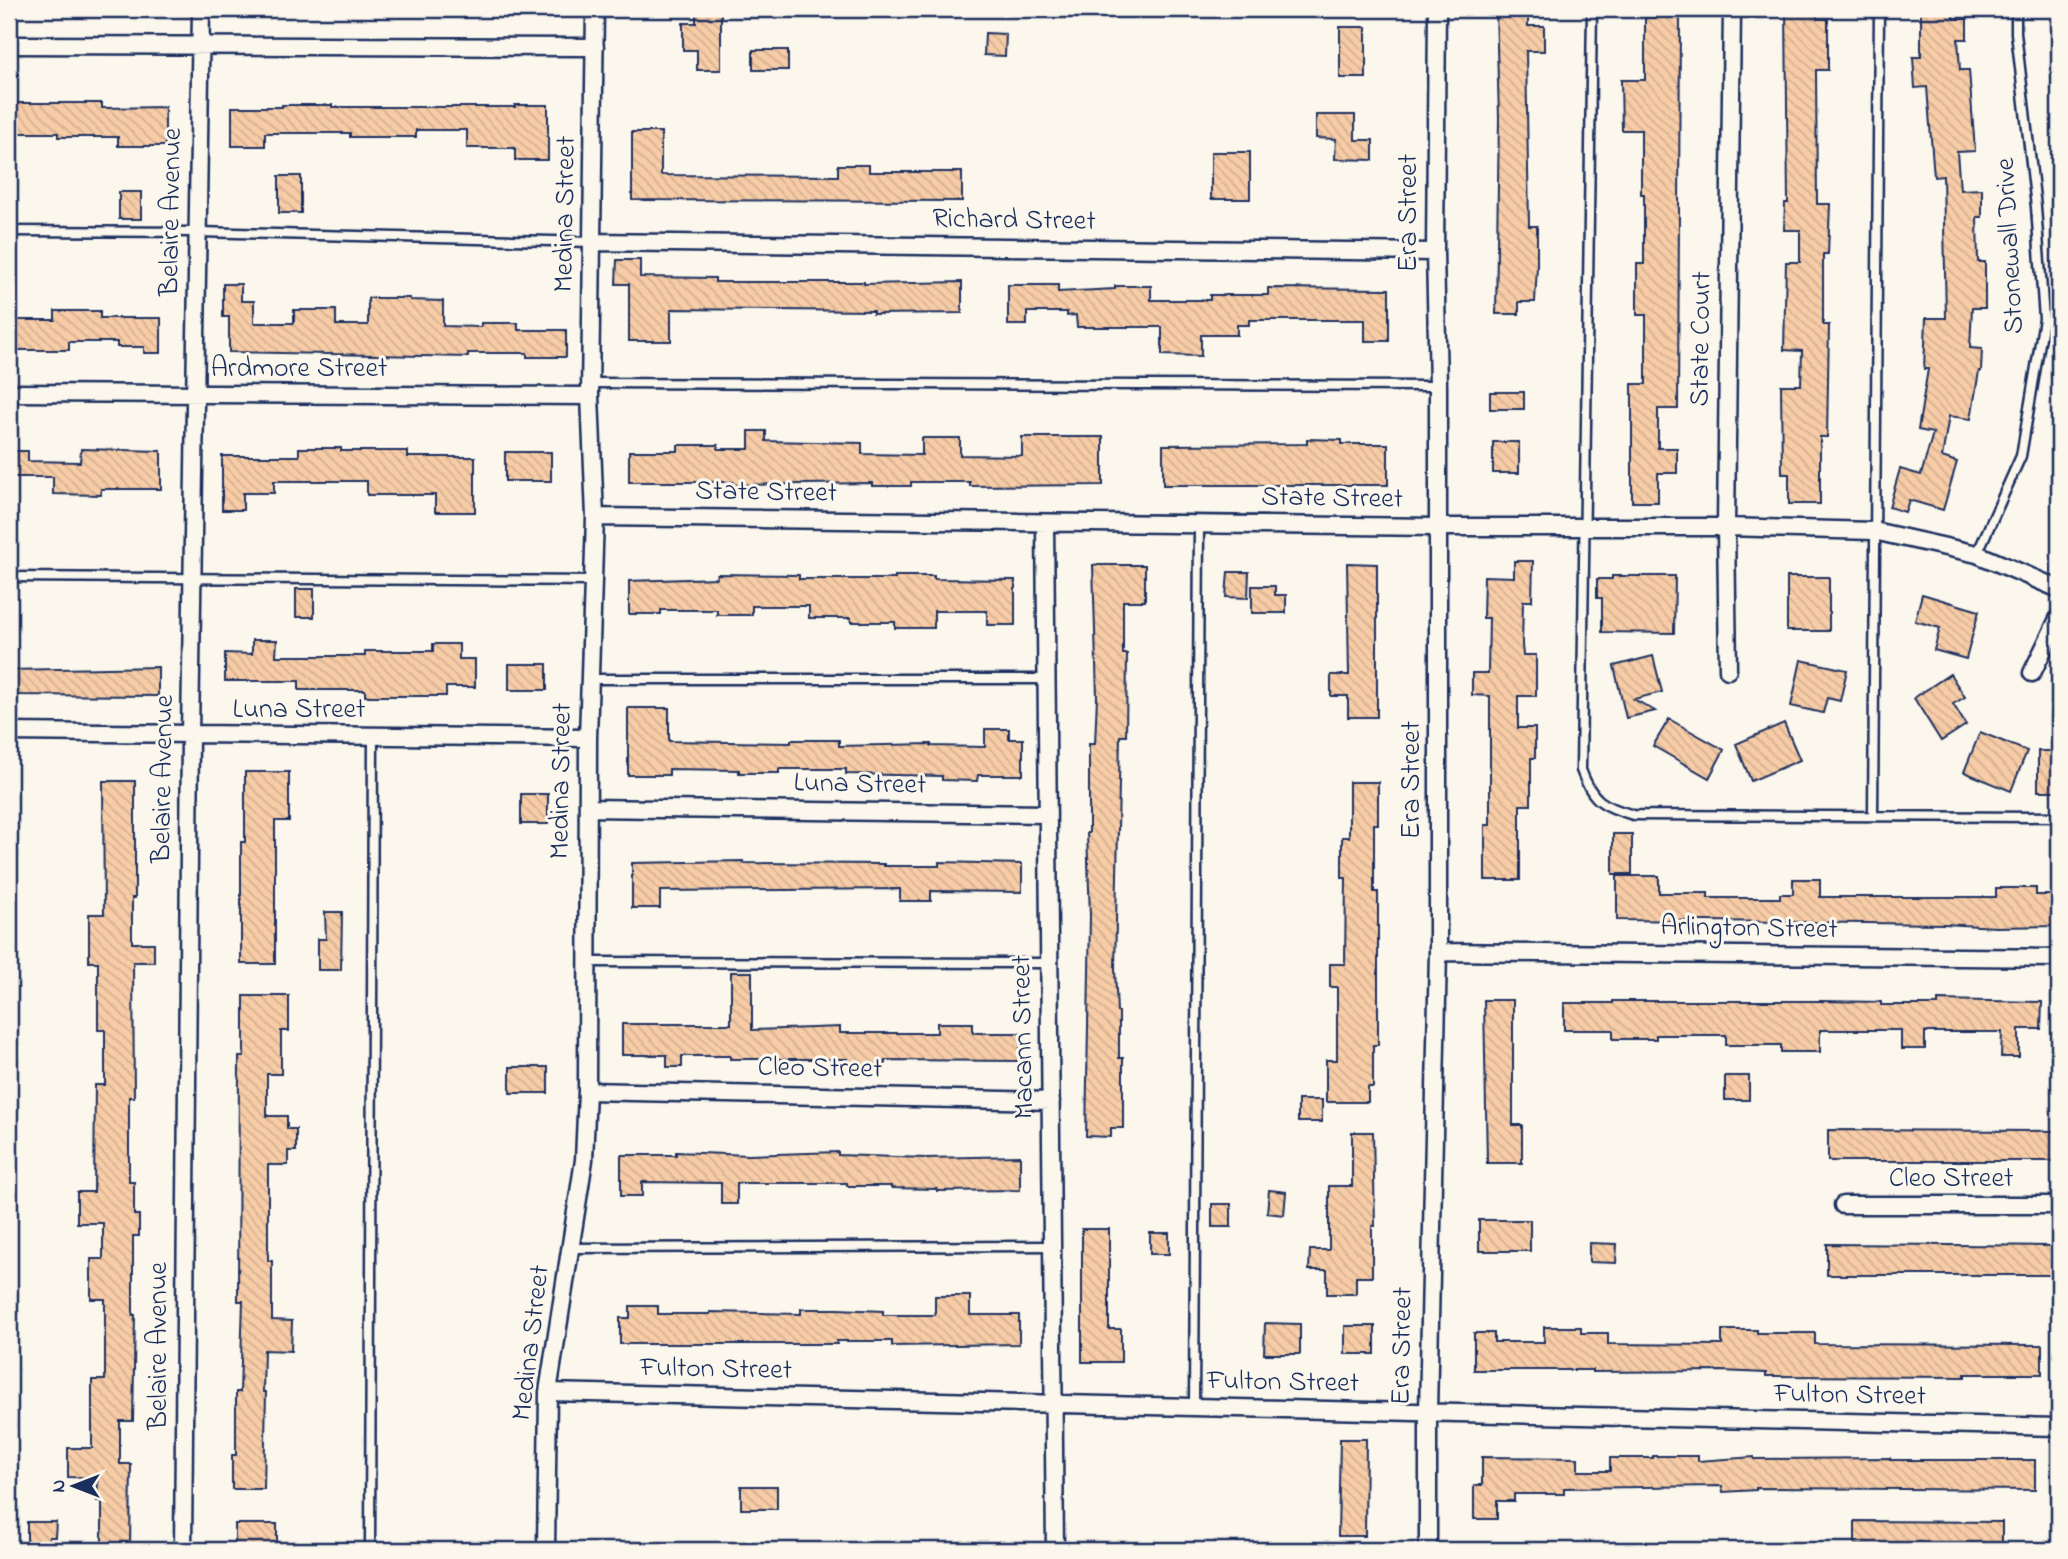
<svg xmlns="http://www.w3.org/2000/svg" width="2068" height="1559" viewBox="0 0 2068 1559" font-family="'Indie Flower',sans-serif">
	<defs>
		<pattern id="building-back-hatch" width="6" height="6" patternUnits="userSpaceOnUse" patternTransform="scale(1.75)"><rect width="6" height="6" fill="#f7cca6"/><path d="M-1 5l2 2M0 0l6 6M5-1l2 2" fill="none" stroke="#d3b091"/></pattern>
	</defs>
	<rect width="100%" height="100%" fill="#fbf7ec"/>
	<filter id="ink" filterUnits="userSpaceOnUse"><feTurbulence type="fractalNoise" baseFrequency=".0143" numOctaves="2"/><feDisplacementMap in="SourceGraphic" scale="14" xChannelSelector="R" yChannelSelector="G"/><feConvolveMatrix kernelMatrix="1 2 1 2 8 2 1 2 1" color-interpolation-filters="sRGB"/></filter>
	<g filter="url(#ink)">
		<path fill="url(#building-back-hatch)" stroke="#1b2f5e" stroke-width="2" d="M696 9H721V70H697V50H683V23H696Z
			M1496 9H1528V26H1544V51H1526L1529 226H1537V266L1535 302H1519V314H1496L1499 118Z
			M1786 9H1817V19H1828V70H1816L1817 204H1830L1828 254H1823V325H1829L1827 437H1820V504H1789V474H1782L1781 385H1801L1802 351 1784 350 1786 262H1800V230H1784L1785 203H1788Z
			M1921 9H1953V19H1967V39H1958L1960 70H1969L1975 151 1957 152 1960 190 1982 189V217H1977L1978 262H1985V308H1972L1970 348 1982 349 1981 371H1979L1971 419 1949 416 1942 457 1957 462 1943 510 1909 500 1905 512 1889 507 1900 469 1921 475 1933 433 1918 430 1928 369H1924L1926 318H1946L1943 176 1934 177 1927 87 1915 88 1913 57H1921Z
			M1645 17H1680L1678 409H1658V448H1677V473H1658V502H1632V384H1646V315H1637V264H1644V194H1641V130H1622L1621 80H1645Z
			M1340 27H1366V78H1340Z
			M985 33 1006 34 1005 56 984 55Z
			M753 50H788V70H753Z
			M9 103H102V108L165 107V146H118V137H58V133H9Z
			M282 105H332V107H515V105H548V160H515V148H467V130H416V137H350V133H265V146H232V107H282Z
			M1316 115H1355V140H1373V160L1335 159 1336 139 1316 138Z
			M632 132H661V175L838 176V165H869V172H962V201L632 200Z
			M1211 152H1250V199H1211Z
			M279 176H301V213H279Z
			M119 192H141V219H119Z
			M617 260H640V277L715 278V282H864V284L962 282V313L873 314V311L671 309V341H629V284H616Z
			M223 284H241V301H254V323H294V310H336V325H368V298H410V300L443 301V326L481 327V323H518V330H566V357H527V353H468V357L229 352V317H223Z
			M1008 285H1058V292L1115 289V286H1151V300H1210V295H1268V288L1389 289V341H1365V320H1249V325H1237V335H1201V356L1162 355V327H1077L1076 315 1067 316V312H1027V325H1008Z
			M55 311H100V318H161V353H144V347H117V342H69V350H9V320H55Z
			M1490 392H1524V409H1490Z
			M749 431H766V441L862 443V454L922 455V438H960V455L1022 456V437H1103V485L970 486V482H911V486H872V483L733 485V482H629V451H678V445H718V449H749Z
			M1307 439 1342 440V444H1388V485H1163V445L1307 444Z
			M1493 442H1519V473H1493Z
			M299 448H341V451H408V457H475V512H435V495H367V481H274V493H243V510H222V456H299Z
			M81 449 161 451V489H101V495L53 494V477H9V451H28V461L80 462Z
			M505 452H551V481H505Z
			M1514 561H1533L1532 601H1523L1522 645 1523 655H1536V696H1518V728H1535V758H1531V805H1520V880H1485V825H1490V696L1472 695V673H1488L1489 618H1483L1484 576 1514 577Z
			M1347 563 1377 564V717H1348V696H1331V675H1349Z
			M1093 565H1145V601H1123V654H1127L1126 736H1120L1115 969 1117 1012H1119V1058H1123V1128H1111V1137L1086 1136 1090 916 1087 833H1089V744H1095L1097 697Z
			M1228 572H1249L1248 598 1226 597Z
			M717 574 799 575V579H895V576H934V579L1015 580V625H987V611H934V628H895V622H851V618H809V606H752V615H717V610H661V614H629V581L717 578Z
			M1612 576H1675L1674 633 1602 632V598H1597V579H1612Z
			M1787 577H1829V631H1787Z
			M1252 586H1275V595H1286V613H1252Z
			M296 589H314V617H296Z
			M1922 594 1979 611 1966 659 1934 650 1940 628 1915 621Z
			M252 640H277L276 656H365V651H433V644H459V659H475V687H446V696H365V690H299V681H225V653L252 654Z
			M1653 656 1662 692 1634 699 1655 711 1626 718 1614 666Z
			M1801 660 1847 670 1840 701 1827 698 1823 713 1791 706Z
			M509 664H547V690H509Z
			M158 667V696L9 695V670Z
			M1950 674 1965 697 1953 704 1966 725 1941 741 1914 698Z
			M628 708H669V741L791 743V740H839V746L931 744V746L985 747V729H1009V739H1023V775H978L977 781 942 780V776L846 774V769H779V773H739V770L669 769V775H628Z
			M1669 719 1724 750 1709 778 1653 746Z
			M1784 723 1800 760 1751 781 1736 744Z
			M1980 732 2027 751 2011 791 1964 772Z
			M2038 751H2059V791H2038Z
			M245 772H289V821H275V964H241V842H245Z
			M103 781H135V898H132V943H154V962H133L134 1097H129V1182H134V1215H139V1236H133V1315H135L133 1421H120V1464H131L130 1550H102V1501H97L98 1478 68 1477V1448H92V1380H105V1299H91V1259H103V1223H77V1192H94L95 1085H105V1030H98V962H89V914H104Z
			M1349 782H1378V824H1374V892H1378V1045H1373V1087H1368V1102H1326V1060H1337V987H1330V964H1345L1346 878H1342V837H1349Z
			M521 794H548V824H521Z
			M1613 834H1632V874H1613Z
			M743 861V863L884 864V866H939V862L1022 864V892L931 891V901H900V889L660 891V908H632V863Z
			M1617 876H1659V893H1708V898H1780V894H1793V879H1820V897H1996V888H2036V895H2059V926L1996 927 1944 924 1617 920Z
			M325 912H342L341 970H318V939H326Z
			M731 972H752V1030L840 1027V1033H937V1023H973V1033H1020V1061L885 1060V1065H848V1059H730V1056H682V1067H667V1055H622V1024H731Z
			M244 996H289V1031H281V1074H267V1116H287V1129H296V1151H288V1165H268V1261H272V1320L292 1321 291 1351 264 1350 263 1392H266L264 1489H232V1455H236V1392H240L243 1301H238L239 1057H244Z
			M1484 1000H1513V1125H1522V1163H1487Z
			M1938 1000 2042 1002 2041 1029H2019V1057H2001L2002 1032H1925V1049H1901V1030H1820V1052H1781V1045H1726V1035H1656V1039H1613V1030H1564V1003H1613V1001H1820L1881 1002V1005H1938Z
			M510 1067H548V1093H510Z
			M1725 1076H1749V1100H1725Z
			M1298 1100H1322V1122H1298Z
			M1828 1130 2059 1131V1161H1828Z
			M1352 1132H1373L1375 1226H1372V1277H1356V1294H1327V1270H1309L1310 1250H1329V1186H1352Z
			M676 1152 749 1155 838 1152V1155L926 1158 1020 1156V1190L937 1191V1189L891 1188V1186H847V1183H737V1204H721V1183L642 1182V1196H621V1155H676Z
			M1269 1190 1286 1192 1284 1215 1267 1213Z
			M1212 1204H1231V1227H1212Z
			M1479 1220H1530V1251H1479Z
			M1082 1229H1109V1329H1121V1362H1082Z
			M1150 1233H1169V1254H1150Z
			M1589 1243 1617 1244 1616 1263 1589 1262Z
			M1827 1244 2059 1246V1275H1827Z
			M935 1296H970V1315H1019V1344L892 1346V1341H837V1344H620V1318H630V1306H658V1314H710V1312L801 1314V1309H837L883 1311V1315H935Z
			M1265 1323 1300 1324V1354H1264Z
			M1345 1326H1375V1354H1345Z
			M1544 1327H1581V1333H1608V1344L1722 1345V1330H1757V1333H1815V1344L2042 1345V1374H1965V1377L1766 1376V1373L1721 1371 1592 1372V1370H1474V1333H1494V1342H1544Z
			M1340 1439H1366L1365 1536H1338Z
			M1653 1456H1698V1461L1754 1457V1459L1890 1458V1460H2035V1490L1756 1488V1490L1723 1492 1722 1486 1564 1488V1494H1514V1501H1497V1519H1474V1485H1482V1457L1578 1458V1471H1610V1458H1653Z
			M741 1486H777V1509H741Z
			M1855 1521 2002 1522V1545H1855Z
			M27 1522H56L55 1537H49V1549H27Z
			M235 1524H277V1550H235Z"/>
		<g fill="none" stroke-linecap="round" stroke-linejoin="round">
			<g stroke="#1b2f5e" stroke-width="13">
				<path id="lane" d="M1592 9 1581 770C1593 802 1602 805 1633 815L2059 817
					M9 231 199 232 593 242
					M591 383 1438 386
					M1977 554 2021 456 2044 319 2036 207 2016 33V9
					M9 577 593 581
					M590 679H1046
					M1873 816 1879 9
					M588 962 1049 963
					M571 1248 1052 1246
					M1194 1407 1199 524
					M370 1550 373 737"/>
			</g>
			<g stroke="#1b2f5e" stroke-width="21">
				<path id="street" d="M9 45 595 47
					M593 242 1435 252
					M9 393 590 396
					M595 517 1438 527H1726L1874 531 1977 554 2059 589
					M1045 523 1055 1550
					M1728 670 1726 527 1732 9
					M2032 673 2059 617
					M9 732 588 738
					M588 808 1048 814
					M1438 952 2059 958
					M587 1091 1051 1101
					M1843 1205H2059
					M548 1392 2059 1427
					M183 1550 190 735 201 9
					M546 1550 548 1392 584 1160 587 1091 588 738 595 517 590 396 595 9
					M1428 1550V1412L1438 952V386L1435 252 1437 9"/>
			</g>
			<use href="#lane" stroke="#fbf7ec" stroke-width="8"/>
			<use href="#street" stroke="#fbf7ec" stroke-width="16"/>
		</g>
	</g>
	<g text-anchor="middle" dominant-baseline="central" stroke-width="6" stroke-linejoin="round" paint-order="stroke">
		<g font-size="28" fill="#1b2f5e" stroke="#fbf7ec">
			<text transform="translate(172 212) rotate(-89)">Belaire Avenue</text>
			<text transform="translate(1409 213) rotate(-90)">Era Street</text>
			<text transform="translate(566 214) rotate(-89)">Medina Street</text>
			<text transform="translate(1014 221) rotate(1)">Richard Street</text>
			<text transform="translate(2011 246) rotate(-93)">Stonewall Drive</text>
			<text transform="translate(1702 339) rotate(-89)">State Court</text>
			<text x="299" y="369">Ardmore Street</text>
			<text transform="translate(766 493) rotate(1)">State Street</text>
			<text transform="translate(1332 499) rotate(1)">State Street</text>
			<text x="299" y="710">Luna Street</text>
			<text transform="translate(164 779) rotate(-89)">Belaire Avenue</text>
			<text transform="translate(1412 780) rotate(-90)">Era Street</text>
			<text transform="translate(562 781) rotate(-89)">Medina Street</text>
			<text transform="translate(860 785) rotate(1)">Luna Street</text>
			<text transform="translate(1749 929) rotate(1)">Arlington Street</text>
			<text transform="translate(1024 1037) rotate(-91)">Macann Street</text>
			<text transform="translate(820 1069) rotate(1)">Cleo Street</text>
			<text x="1951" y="1179">Cleo Street</text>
			<text transform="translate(532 1343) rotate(-83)">Medina Street</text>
			<text transform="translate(159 1346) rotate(-90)">Belaire Avenue</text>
			<text transform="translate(1403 1346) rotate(-89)">Era Street</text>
			<text transform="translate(716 1370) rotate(1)">Fulton Street</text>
			<text transform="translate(1283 1383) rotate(1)">Fulton Street</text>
			<text transform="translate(1850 1396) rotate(1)">Fulton Street</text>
		</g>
	</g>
	<rect width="2068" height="1559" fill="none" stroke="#fbf7ec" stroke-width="35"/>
	<rect x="18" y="18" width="2033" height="1524" fill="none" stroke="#1b2f5e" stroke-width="2.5" filter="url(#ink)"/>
	<g transform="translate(74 1486) rotate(270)" stroke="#fbf7ec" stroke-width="5" paint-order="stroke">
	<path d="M0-5L12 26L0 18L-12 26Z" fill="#1b2f5e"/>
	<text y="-10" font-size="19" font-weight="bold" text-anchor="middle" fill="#1b2f5e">N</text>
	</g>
</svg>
